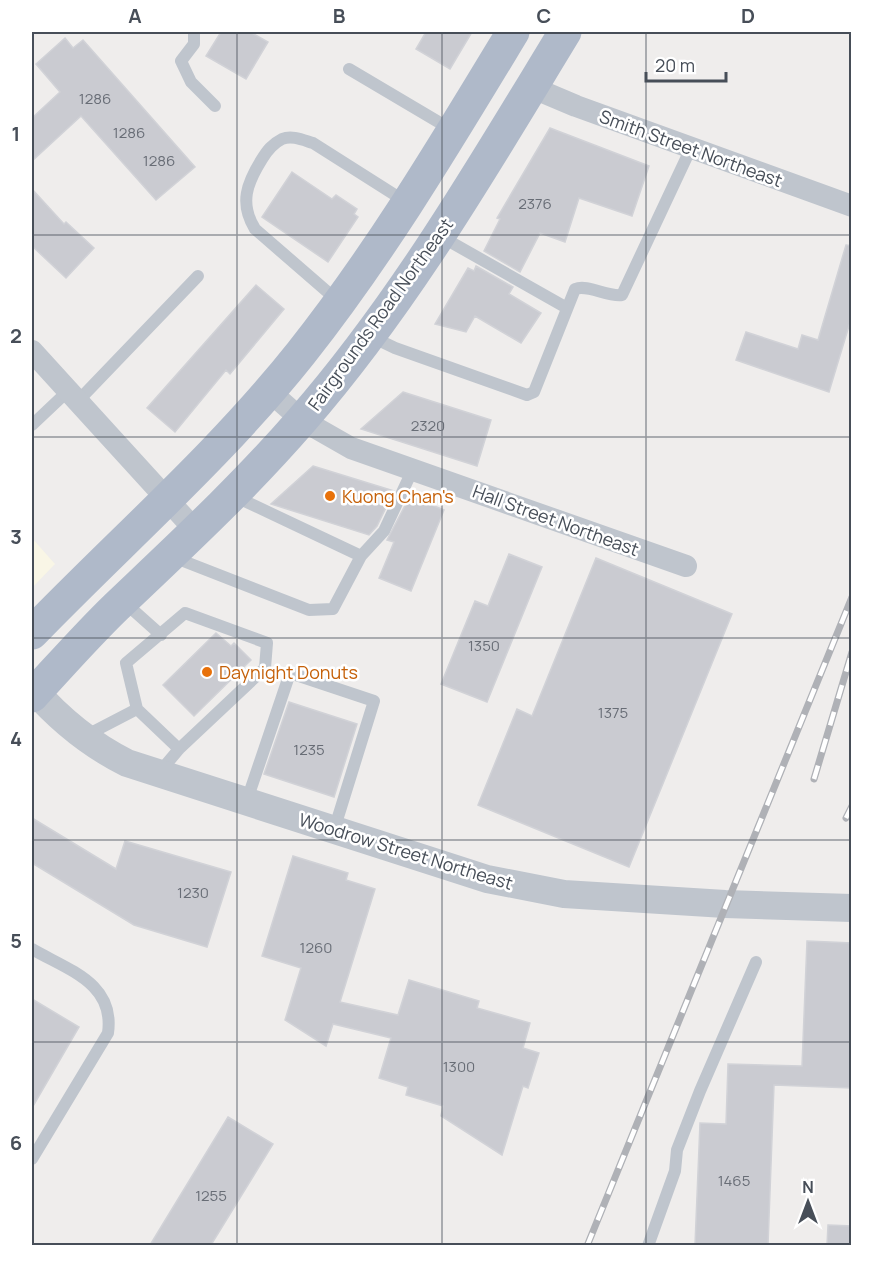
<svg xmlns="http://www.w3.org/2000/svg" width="883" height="1277" viewBox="0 0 883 1277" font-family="Manrope,sans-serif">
	<rect width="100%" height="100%" fill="#efedec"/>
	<path fill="#f9f6e6" d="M32 538 55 564 32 588Z"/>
	<path fill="#cacbd1" stroke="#d1d2d7" stroke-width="1.5" d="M221 32H250L268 42 246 79 206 56Z
		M426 32H472L450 69 416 49Z
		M65 38 73 48 83 40 195 167 156 200 81 116 32 161V118L60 92 36 64Z
		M550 128 649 166 632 216 579 198 565 242 540 233 520 272 484 251 500 219 497 218Z
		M292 172 332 199 336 195 357 209 354 214 358 217 328 262 262 217Z
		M32 189 64 224 66 222 94 248 66 278 32 246Z
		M846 245 852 246V316L829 392 736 360 746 332 798 349 802 335 818 340Z
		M476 266 513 287 509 294 541 313 521 343 475 316 466 332 435 324 468 268 474 271Z
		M256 285 284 309 230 374 226 370 175 432 147 408Z
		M403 392 491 420 477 466 361 429Z
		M313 466 394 491 377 526 369 535 271 504Z
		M410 496 444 510 411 591 379 578 394 542 387 540Z
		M509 554 542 567 487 702 441 684 475 601 488 606Z
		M596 558 732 614 629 867 478 805 517 709 532 716Z
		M216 633 231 646 234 643 251 660 194 716 163 685Z
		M289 702 357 724 334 797 264 774Z
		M32 818 116 869 125 841 231 872 207 947 134 925 32 863Z
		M293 856 348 873 346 880 375 889 340 1002 398 1015 409 980 479 1001 477 1008 530 1023 523 1048 539 1053 528 1088 523 1086 502 1155 441 1116 443 1106 406 1095 408 1087 379 1078 391 1038 333 1024 326 1046 285 1020 301 968 262 956Z
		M807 941 852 943 851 1088 774 1085 768 1245H695L700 1123 726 1124 728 1064 802 1066Z
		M32 999 79 1027 32 1108Z
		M228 1117 273 1144 211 1245H150Z
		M828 1225 852 1226V1245H827Z"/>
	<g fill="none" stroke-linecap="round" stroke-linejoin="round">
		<path stroke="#bfc5cd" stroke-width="12" d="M194 32V44L181 61 191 82 215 106
			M349 69 452 130
			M440 236 567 308
			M338 301 255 229C239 203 247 183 262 159 267 151 272 144 282 139 292 135 303 140 313 143L406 202
			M370 336 395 348 527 395 534 392 575 289C588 284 607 297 622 295L691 148
			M78 401 198 276
			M32 425 68 391
			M361 556 384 531 413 469
			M173 557 309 610 333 609 361 556 234 496
			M124 602 161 635
			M85 736 137 709
			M158 774 179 749 265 668 267 643 185 613 126 663 137 709 179 749
			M246 803 290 673 374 701 334 830
			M32 949C68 970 115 983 108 1033L32 1159
			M648 1246 675 1171 677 1150 700 1091 756 962"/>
		<path stroke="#bfc5cd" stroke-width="22" d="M531 87 576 106 852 206
			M32 351 196 531
			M268 390 302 420 351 448 686 566"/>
		<path stroke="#bfc5cd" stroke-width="28" d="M32 688C60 720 89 744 127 763L487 879 564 894 725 904 852 908"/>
		<path stroke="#afb9c9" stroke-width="33" d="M32 633C122 540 220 455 301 353 381 252 447 141 513 32
			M32 696C59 667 86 636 116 607 179 547 243 488 301 421 404 303 484 165 565 32"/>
		<g stroke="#afb1b6" stroke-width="7">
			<path id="rail" d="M814 779 852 652
				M846 818 852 806
				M587 1246 852 597"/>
		</g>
		<use href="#rail" stroke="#fff" stroke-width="4.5" stroke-dasharray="14" stroke-linecap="butt"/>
	</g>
	<path fill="none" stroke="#474e58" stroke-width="1.5" stroke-opacity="0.55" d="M237 32V1246M442 32V1246M646 32V1246M32 235H852M32 437H852M32 638H852M32 840H852M32 1042H852"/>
	<g fill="#e8710a" stroke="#fff" stroke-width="2">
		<circle cx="330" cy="496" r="6"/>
		<circle cx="207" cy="672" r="6"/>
	</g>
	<g text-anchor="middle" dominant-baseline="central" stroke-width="5" stroke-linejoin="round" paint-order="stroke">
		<g font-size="15" fill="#686d76">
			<text x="95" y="98">1286</text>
			<text x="129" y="132">1286</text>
			<text x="159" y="160">1286</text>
			<text x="535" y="203">2376</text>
			<text x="428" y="425">2320</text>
			<text x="484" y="645">1350</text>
			<text x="613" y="712">1375</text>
			<text x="309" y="749">1235</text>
			<text x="193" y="892">1230</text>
			<text x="316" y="947">1260</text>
			<text x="459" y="1066">1300</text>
			<text x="734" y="1180">1465</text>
			<text x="211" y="1195">1255</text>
		</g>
		<g font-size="18" fill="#474e58" stroke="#fff">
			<text transform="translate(691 148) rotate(20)">Smith Street Northeast</text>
			<text transform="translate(380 314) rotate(-54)">Fairgrounds Road Northeast</text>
			<text transform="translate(556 520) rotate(20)">Hall Street Northeast</text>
			<text transform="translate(406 851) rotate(17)">Woodrow Street Northeast</text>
		</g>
		<g font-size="18" fill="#c56008" stroke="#fff" text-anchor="start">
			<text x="342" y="496">Kuong Chan's</text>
			<text x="219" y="672">Daynight Donuts</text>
		</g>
	</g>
	<rect width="883" height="1277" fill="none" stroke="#ffffff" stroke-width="66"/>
	<g transform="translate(808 1202)" stroke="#ffffff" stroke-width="4.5" paint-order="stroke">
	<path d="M0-4.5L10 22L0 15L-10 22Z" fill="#474e58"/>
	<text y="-9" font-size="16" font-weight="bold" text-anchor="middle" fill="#474e58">N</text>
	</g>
	<path d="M646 72v9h80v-9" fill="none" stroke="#474e58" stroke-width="3"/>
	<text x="655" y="72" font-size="18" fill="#474e58" stroke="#ffffff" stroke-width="4.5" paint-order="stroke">20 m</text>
	<rect x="33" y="33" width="817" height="1211" fill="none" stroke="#474e58" stroke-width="2"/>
	<g font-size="20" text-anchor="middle" font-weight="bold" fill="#474e58">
		<text x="135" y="23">A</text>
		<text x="339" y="23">B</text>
		<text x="544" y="23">C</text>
		<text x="748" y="23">D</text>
		<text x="16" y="141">1</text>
		<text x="16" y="343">2</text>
		<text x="16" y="544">3</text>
		<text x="16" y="746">4</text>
		<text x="16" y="948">5</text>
		<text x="16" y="1150">6</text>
	</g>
</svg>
